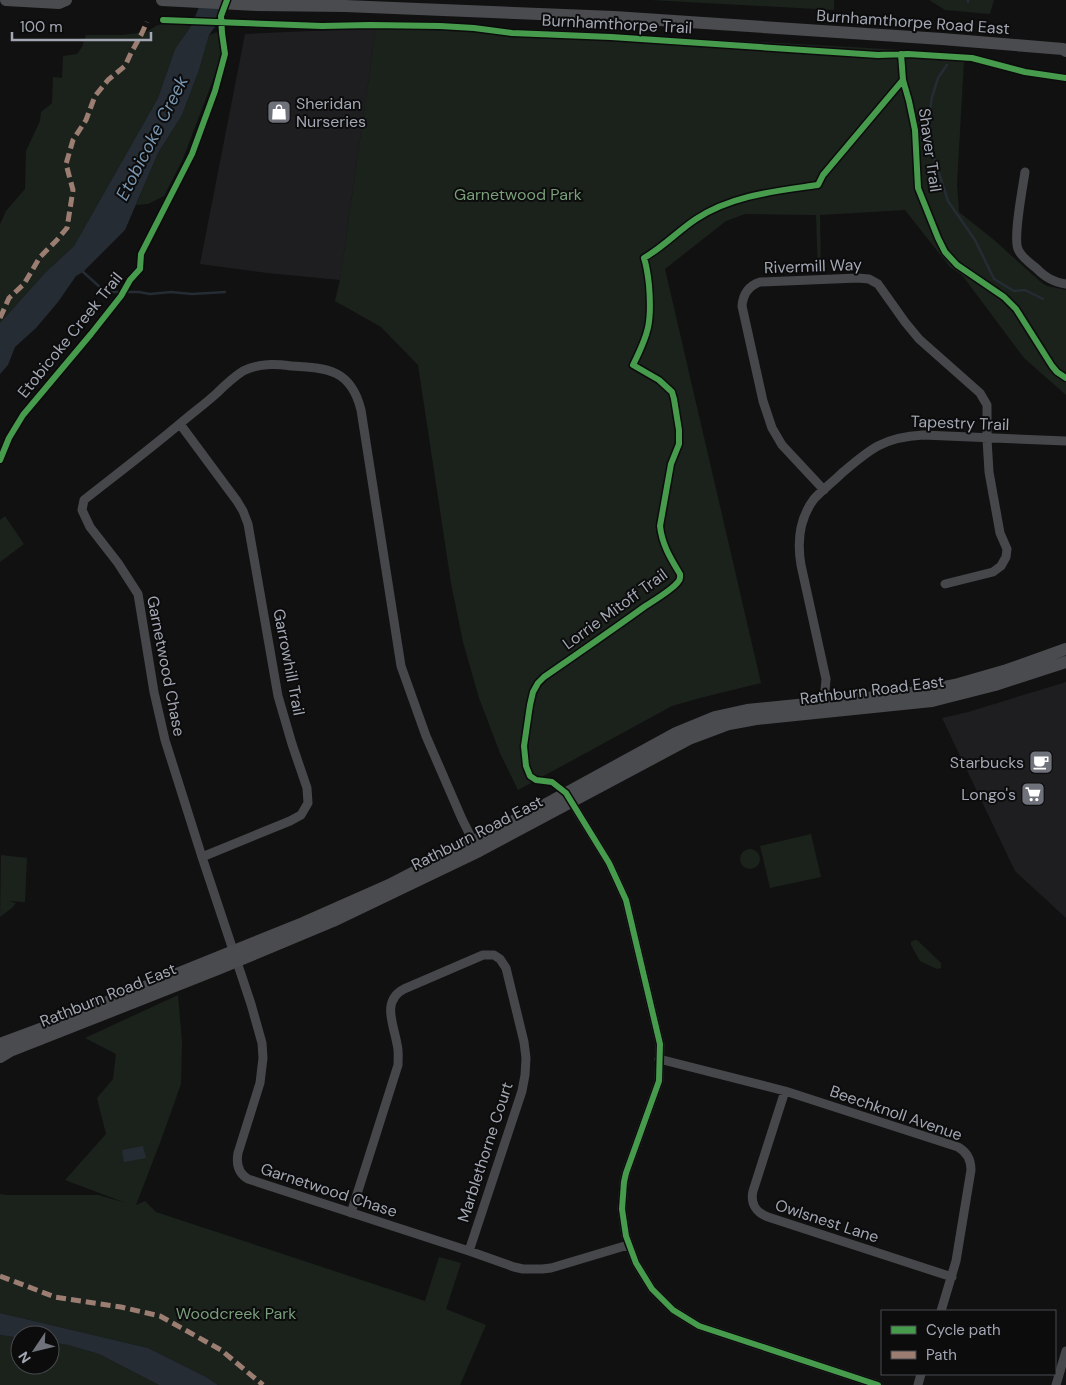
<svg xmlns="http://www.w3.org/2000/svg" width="1066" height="1385" viewBox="0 0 1066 1385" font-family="'DM Sans',sans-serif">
	<rect width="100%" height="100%" fill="#111112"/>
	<path fill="#1e1e20" d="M376 28 340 280 267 273 200 264 245 34Z
		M1066 682V918L1015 871 942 718 968 712Z"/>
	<path fill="#1b221c" d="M650 0H834V10Z
		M929 0H994L990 14 945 10Z
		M170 23 191 26 175 49 158 98 74 246 45 273 0 323V224L6 211 25 189 26 151 40 121 41 112 52 103 53 77 62 78 63 56 77 54 82 47 86 35H122L146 32 158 25Z
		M376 28 532 29 903 50 964 61 957 184 959 212 994 240 1042 283 1047 286 1066 290V395L1024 358 962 275 950 267 905 210 820 215 821 273H818L816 215 745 214 726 221 665 269 761 683 700 698 672 706 518 790 500 753 479 698 463 642 451 583 418 365 381 327 335 301 340 280Z
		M218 32 221 37 222 48 218 67 182 161 164 196 148 204 136 205 158 153 182 115 199 70 209 35Z
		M5 516 24 544 0 562V520Z
		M811 834 821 877 770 888 760 846Z
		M740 859a10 10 0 1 1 20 0a10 10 0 1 1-20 0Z
		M1 855 27 858 25 902 8 901 16 903 12 908 0 917Z
		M914 940H917L941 963V968L937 969 920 961 911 945V942Z
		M178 995 182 1042 181 1084 161 1140 136 1205 145 1201 156 1212 425 1301 439 1257 461 1263 446 1309 486 1325 460 1385H218L206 1377 148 1348 0 1313V1194L6 1195H98L126 1203 65 1180 106 1134 97 1098 113 1079 116 1054 85 1038Z
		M0 1335 20 1338V1365H50V1342L68 1345 99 1354 159 1385H0Z"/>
	<path fill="#252c33" d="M202 0H226L222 17 209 35 199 70 182 115 158 153 125 230 83 272 76 276 58 302 36 328 15 347 8 365 0 374V323L45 273 74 246 158 98 175 49 191 26Z
		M143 1146 146 1158 124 1162 122 1150Z
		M0 1313 148 1348 206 1377 218 1385H159L99 1354 68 1345 50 1342V1335H20V1338L0 1335Z"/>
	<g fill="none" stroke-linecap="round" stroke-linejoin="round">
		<path stroke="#252c33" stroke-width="2.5" d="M968 0V2
			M947 65 938 78 932 97 928 123 932 151 938 170 948 201 975 240 994 279 1014 291 1025 290 1043 299
			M82 271 101 288 112 292H139L150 294 171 292 192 294 225 292"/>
		<path stroke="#46474a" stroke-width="9" d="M1025 172C1023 186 1013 237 1018 249 1021 257 1030 263 1036 268 1045 277 1053 282 1066 284
			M180 424 237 501 243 511 248 524 278 696 292 744 307 788 308 803 301 815 290 821 202 857
			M824 490 782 445 772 428 763 401 742 306C743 294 748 286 760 282L858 278 869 279 878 284 905 322 919 339 980 393 987 405V439L989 472 1000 533 1007 549 1006 557 1001 566 993 572 945 584
			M824 702 826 679 801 565C797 542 799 519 814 499 822 490 833 482 842 473 870 449 884 437 923 435L1066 441
			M569 798 609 863 626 900 660 1044 659 1081 626 1173 624 1182 622 1209 626 1236 636 1263 652 1289 673 1310 699 1326 878 1385
			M476 847 462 819 426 736 401 666 361 410C351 369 327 368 291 366 275 364 259 363 243 371 234 377 225 385 217 393 206 403 194 412 182 422 150 449 117 474 84 500L82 510 90 527 118 563 138 594 154 692 165 740 202 857 251 1004 262 1043 263 1058 260 1083 238 1153C236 1164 238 1173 248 1179L469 1251 514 1267 523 1269H542L551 1268 628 1245
			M659 1059 785 1091 958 1147C967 1152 971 1159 971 1170L956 1261 941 1311
			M785 1091 753 1191C750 1204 757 1213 768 1217L952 1277
			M351 1213 398 1065C398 1058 399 1051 397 1044 394 1025 381 1001 404 989L483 955H494L500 959 506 968 524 1042 526 1058 525 1075 522 1091 469 1251
			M918 1385 921 1374
			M1056 1385 1066 1351"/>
		<path stroke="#4a4b4e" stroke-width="12" d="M6 0 59 3 66 0
			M162 0 257 5 345 6 614 17 942 39 1063 49 1066 51
			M0 1044 48 1026 303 923 389 885 550 802 676 733 715 717 747 710 906 694 955 685 1007 670 1066 649
			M0 1057 10 1051 218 969 333 921 479 851 689 739 729 724 756 719 932 701 995 685 1066 662"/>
		<path stroke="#9b7d72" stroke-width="5" stroke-dasharray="10 5" stroke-linecap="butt" d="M0 318 9 298 24 284 40 257 56 241 67 228 73 190 66 164 73 140 86 120 95 96 108 80 125 66 131 53 141 35 147 22
			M0 1276 55 1297 121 1307 160 1316 221 1350 263 1385"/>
		<g stroke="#0c0c0d" stroke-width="9">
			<path id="cycleway" d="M163 20 322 26 370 25 440 26 474 28 512 33 611 37 878 55 908 54 972 58 1025 72 1066 78
				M901 54 903 80 909 101 915 130 918 188 938 238 945 252 957 265 1004 297 1016 309 1052 366 1057 372 1066 378
				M0 460 9 438 23 415 91 334 121 296 130 280 140 269 141 254 192 154 215 91 225 54 222 33 221 16 227 0
				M878 1385 699 1326 673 1310 652 1289 636 1263 626 1236 622 1209 624 1182 626 1173 659 1081 660 1044 626 900 609 863 566 793 552 782 536 780 530 776 526 766 524 746 530 705 533 692 538 683 544 677C577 654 611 631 644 607 653 601 672 590 678 582 681 579 680 578 680 574 671 559 662 545 660 526L671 464 679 444V430L674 399 672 392 659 380 633 365C649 333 652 322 649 285 648 276 647 267 644 258 663 247 678 231 696 219 732 195 777 191 818 185L823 175 903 80"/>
		</g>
		<use href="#cycleway" stroke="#469c4c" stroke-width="6"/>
	</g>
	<defs>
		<g id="shop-square" transform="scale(1.25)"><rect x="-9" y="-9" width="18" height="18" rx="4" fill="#6f727b" stroke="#0c0c0d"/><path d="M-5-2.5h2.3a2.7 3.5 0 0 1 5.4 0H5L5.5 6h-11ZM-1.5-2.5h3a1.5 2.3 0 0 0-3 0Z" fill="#fff"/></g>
		<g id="cafe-square" transform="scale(1.25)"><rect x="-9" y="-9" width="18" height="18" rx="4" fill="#6f727b" stroke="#0c0c0d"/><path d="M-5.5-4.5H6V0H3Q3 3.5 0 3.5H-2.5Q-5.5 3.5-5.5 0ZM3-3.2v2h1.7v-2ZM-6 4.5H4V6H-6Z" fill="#fff"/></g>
		<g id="supermarket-square" transform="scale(1.25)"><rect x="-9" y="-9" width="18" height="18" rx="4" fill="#6f727b" stroke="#0c0c0d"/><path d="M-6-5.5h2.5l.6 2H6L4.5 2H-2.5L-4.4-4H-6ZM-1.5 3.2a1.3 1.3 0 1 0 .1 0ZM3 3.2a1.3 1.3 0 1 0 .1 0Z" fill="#fff"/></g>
	</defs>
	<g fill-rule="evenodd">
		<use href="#shop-square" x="279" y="112"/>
		<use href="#cafe-square" x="1041" y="762"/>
		<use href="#supermarket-square" x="1033" y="794"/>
	</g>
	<g text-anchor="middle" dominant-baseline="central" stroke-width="4" stroke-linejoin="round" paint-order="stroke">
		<g font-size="16" fill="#a2a7b3" stroke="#0c0c0d">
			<text transform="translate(913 22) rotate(4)">Burnhamthorpe Road East</text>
			<text transform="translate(617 24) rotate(3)">Burnhamthorpe Trail</text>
			<text transform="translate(930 150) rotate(82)">Shaver Trail</text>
			<text transform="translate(813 266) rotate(-2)">Rivermill Way</text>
			<text transform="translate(70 335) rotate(-51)">Etobicoke Creek Trail</text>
			<text transform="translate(960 423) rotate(2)">Tapestry Trail</text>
			<text transform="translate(615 609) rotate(-36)">Lorrie Mitoff Trail</text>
			<text transform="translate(289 662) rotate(79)">Garrowhill Trail</text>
			<text transform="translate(166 666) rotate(79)">Garnetwood Chase</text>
			<text transform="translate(872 690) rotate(-7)">Rathburn Road East</text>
			<text transform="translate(477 833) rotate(-27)">Rathburn Road East</text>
			<text transform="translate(108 995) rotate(-22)">Rathburn Road East</text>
			<text transform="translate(896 1113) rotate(19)">Beechknoll Avenue</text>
			<text transform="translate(485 1152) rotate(-72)">Marblethorne Court</text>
			<text transform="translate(329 1190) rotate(18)">Garnetwood Chase</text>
			<text transform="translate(827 1221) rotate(18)">Owlsnest Lane</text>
		</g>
		<g font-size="16" fill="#a2a7b3" stroke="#0c0c0d" text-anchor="end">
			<text x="296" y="103" text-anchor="start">Sheridan<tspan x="296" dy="18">Nurseries</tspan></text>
			<text x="1024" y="762">Starbucks</text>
			<text x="1016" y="794">Longo's</text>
		</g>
		<g font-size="16" fill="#799e7b" stroke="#0c0c0d">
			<text x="518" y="194">Garnetwood Park</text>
			<text x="236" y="1313">Woodcreek Park</text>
		</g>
		<g font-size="18" font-style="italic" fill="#7895af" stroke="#0c0c0d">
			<text transform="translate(152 138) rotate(-63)">Etobicoke Creek</text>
		</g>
	</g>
	<rect x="881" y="1310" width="175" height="65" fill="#0c0c0d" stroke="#484a4f"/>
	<rect x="891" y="1326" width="25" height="8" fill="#469c4c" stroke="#484a4f"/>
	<text x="926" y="1335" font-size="15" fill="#a2a7b3">Cycle path</text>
	<rect x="891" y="1351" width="25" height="8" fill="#9b7d72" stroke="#484a4f"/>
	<text x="926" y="1360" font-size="15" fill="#a2a7b3">Path</text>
	<g transform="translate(35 1350) rotate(235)"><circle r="24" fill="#0c0c0d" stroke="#484a4f"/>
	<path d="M0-4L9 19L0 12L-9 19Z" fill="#6f727b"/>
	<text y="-8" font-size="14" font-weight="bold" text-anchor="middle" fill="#a2a7b3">N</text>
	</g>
	<path d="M12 32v8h139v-8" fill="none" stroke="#a2a7b3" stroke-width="2.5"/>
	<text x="20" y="32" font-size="15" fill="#a2a7b3" stroke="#0c0c0d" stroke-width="4" paint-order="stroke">100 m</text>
</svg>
